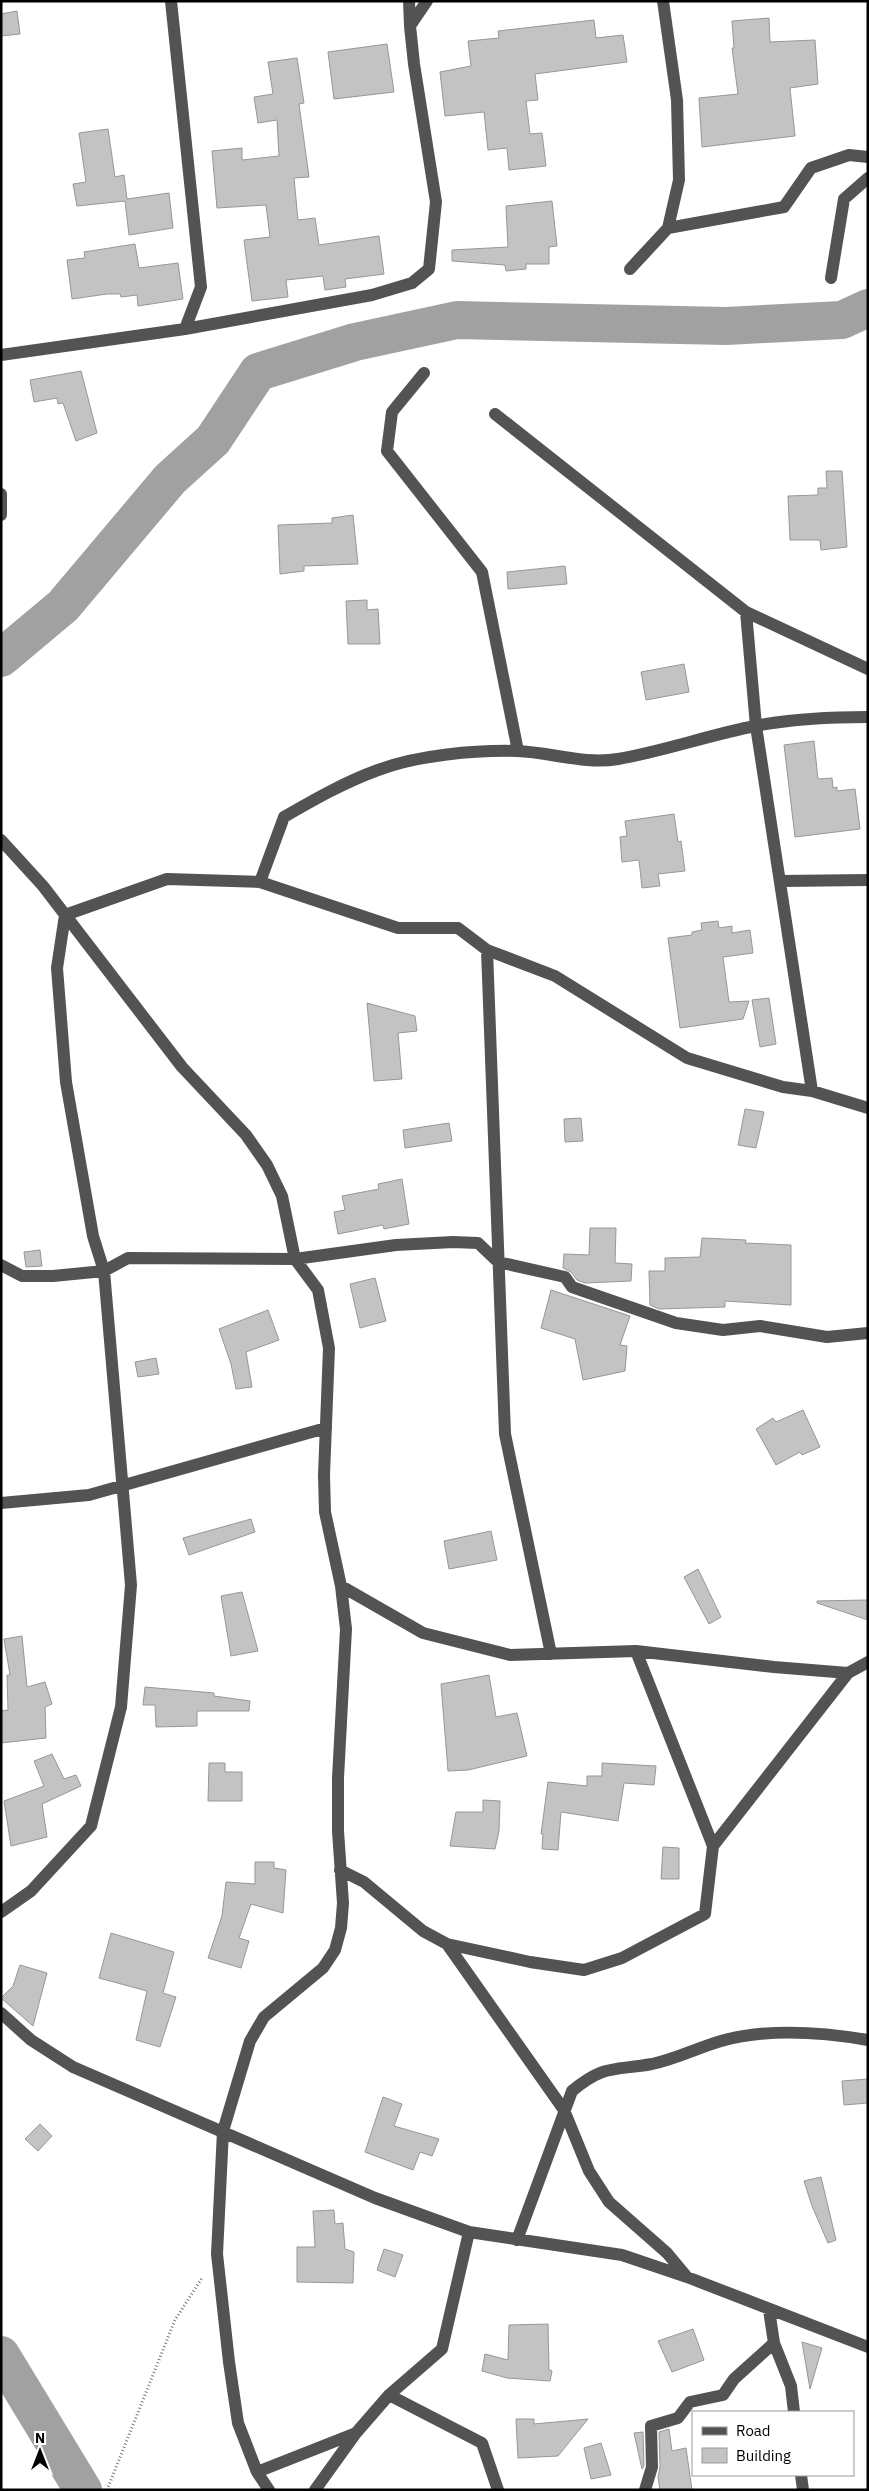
<svg xmlns="http://www.w3.org/2000/svg" width="869" height="2491" viewBox="0 0 869 2491" font-family="'IBM Plex Sans',sans-serif">
	<rect width="100%" height="100%" fill="#fff"/>
	<g fill="none" stroke-linecap="round" stroke-linejoin="round">
		<path stroke="#a1a1a1" stroke-width="38" d="M1 658 63 606 170 479 213 440 258 372 355 342 457 320 726 326 842 320 868 308
			M1 2355 83 2490"/>
	</g>
	<path fill="#c3c3c3" stroke="#979797" d="M17 11 20 34 1 36V14Z
		M769 18 770 42 815 40 818 84 790 88 795 136 702 147 699 98 738 94 732 48H734L732 21Z
		M594 20 596 38 623 35 627 62 535 74 538 100 526 101 530 134 542 133 546 166 509 170 507 148 488 150 484 112 445 116 440 72 471 66 468 41 499 38 498 31Z
		M387 44 394 92 334 99 328 52Z
		M297 58 304 103 299 104 309 177 294 178 298 220 315 218 319 245 379 236 384 274 345 279 346 287 325 290 323 276 286 280 288 297 252 301 244 240 270 237 266 205 217 208 212 151 242 148V160L279 156 277 120 258 123 254 97 273 94 268 62Z
		M108 129 115 177 124 175 127 199 169 193 173 228 129 235 125 201 77 206 73 184 86 182 79 133Z
		M552 201 557 246 549 247V264H526V269L506 271 505 265 452 261V250L508 247 506 206Z
		M135 244 139 268 178 263 183 299 138 306 137 295 121 297 120 294H107L72 299 67 260 85 258 84 252Z
		M81 371 97 433 76 441 63 403 58 404 57 398 34 402 30 380Z
		M826 471H842L847 547 821 550 820 540H790L788 496 818 495V488H827Z
		M353 515 358 564 304 566V571L280 574 278 525 332 523V518Z
		M565 566 567 584 508 589 507 572Z
		M367 600V610L378 609 380 644H348L346 601Z
		M684 664 689 692 646 700 641 672Z
		M814 741 818 779 832 778 833 788 837 787V791L855 789 860 829 795 837 784 745Z
		M674 814 678 842 681 841 685 871 658 874 660 886 642 888 639 860 622 862 620 837 627 836 625 821Z
		M718 921 719 928 732 926V933L750 930 753 953 723 957 729 1002 749 1001 743 1019 680 1028 668 938 692 935V932L702 930 701 923Z
		M769 998 776 1044 760 1047 752 1000Z
		M367 1003 415 1016 417 1031 398 1033 402 1079 374 1081Z
		M745 1109 764 1112 756 1148 738 1145Z
		M581 1118 583 1141 565 1142 564 1119Z
		M449 1123 452 1141 405 1148 403 1130Z
		M402 1179 409 1224 384 1229 383 1225 338 1234 334 1212 345 1210 342 1196 379 1189 378 1184Z
		M590 1228H616L615 1263 632 1264 631 1281 585 1283 577 1280 571 1272 563 1268 564 1254 589 1255Z
		M702 1238 746 1240 745 1243 791 1245V1305L725 1301V1307L659 1309 650 1305 649 1271H665V1258L700 1257Z
		M40 1250 42 1266 26 1267 24 1252Z
		M375 1278 386 1321 360 1328 350 1284Z
		M551 1290 630 1316 620 1345 627 1346 625 1371 583 1380 575 1339 541 1328Z
		M268 1310 279 1340 246 1352 252 1387 236 1389 231 1364 219 1329Z
		M156 1358 159 1374 138 1377 135 1362Z
		M803 1410 820 1447 802 1455 800 1452 776 1465 756 1429 773 1418 776 1422Z
		M251 1519 255 1532 189 1555 183 1538Z
		M491 1531 497 1560 449 1569 444 1541Z
		M698 1569 721 1617 709 1624 684 1577Z
		M242 1592 258 1651 231 1656 221 1596Z
		M868 1600V1620L817 1603V1601Z
		M22 1636 27 1687 45 1682 52 1704 45 1707 46 1738 1 1743V1711L8 1710 7 1675H10L4 1639Z
		M489 1675 496 1717 517 1713 527 1756 468 1770 448 1771 441 1684Z
		M145 1687 214 1693V1696L250 1701 249 1711H197V1726L156 1727 155 1705H143Z
		M52 1754 64 1779 76 1775 81 1786 42 1804 47 1837 11 1846 4 1801 44 1786 34 1761Z
		M209 1763H225V1772H242V1801H208Z
		M602 1763 656 1766 654 1785 624 1783 618 1821 561 1812 558 1850 542 1849 543 1834H541L548 1782 587 1786V1776H602Z
		M483 1800 500 1801 499 1831 495 1849 450 1846 456 1812H483Z
		M663 1847 679 1848V1879H661Z
		M255 1862H274V1868L286 1870 283 1913 251 1904 239 1938 249 1941 241 1968 208 1958 222 1916 226 1882 255 1884Z
		M111 1933 174 1952 163 1993 176 1997 160 2047 136 2040 147 1991 99 1978Z
		M20 1965 47 1973 33 2026 1 1998 13 1986Z
		M868 2079V2103L844 2105 842 2081Z
		M383 2097 402 2104 394 2126 439 2139 432 2156 420 2152 413 2170 365 2152Z
		M40 2124 52 2136 38 2151 25 2139Z
		M821 2177 836 2240 828 2243 812 2206 804 2181Z
		M334 2210 335 2224 343 2223 345 2249 354 2252 353 2283 297 2282V2247H315L313 2211Z
		M384 2249 403 2255 395 2277 377 2270Z
		M548 2324 549 2370 552 2371 550 2381 507 2378 482 2371 485 2354 508 2360 509 2325Z
		M693 2329 704 2360 672 2372 658 2341Z
		M802 2342 822 2348 810 2389Z
		M516 2419H534V2424L588 2419 558 2456 518 2458Z
		M669 2429 672 2451 686 2448 692 2490H660L658 2477 660 2467 659 2432Z
		M643 2432 644 2466 642 2469 634 2433Z
		M601 2443 611 2475 591 2479 584 2448Z"/>
	<g fill="none" stroke-linecap="round" stroke-linejoin="round">
		<path stroke="#757575" stroke-width="3" stroke-dasharray="1 2.5" stroke-linecap="butt" d="M107 2490 175 2320 202 2278"/>
		<path stroke="#535353" stroke-width="12" d="M409 1 410 26
			M663 1 677 100 679 180 668 228
			M630 269 668 228 784 207 811 168 849 155 868 157
			M831 278 844 199 868 178
			M185 329 372 295 412 283 429 269 436 202 414 64 410 26 427 1
			M1 355 185 329 201 287 171 1
			M424 373 392 412 387 451 482 572 518 751
			M495 414 746 612 756 726 812 1091
			M1 494V515
			M746 612 868 669
			M1 840 43 886 182 1067 246 1135 267 1165 282 1196 295 1259 318 1290 329 1348 324 1475 325 1512 341 1586 346 1629 338 1778V1831L343 1903 341 1928 335 1950 323 1968 264 2017 250 2041 223 2131 217 2254 229 2362 238 2423 257 2472 269 2490
			M781 881 868 880
			M260 882 398 928H458L487 950 555 976 687 1058 783 1087 812 1091 868 1108
			M487 950 505 1434 551 1654
			M1 1265 22 1276H53L104 1271 128 1258 295 1259 396 1245 453 1242 478 1243 498 1262 565 1277 572 1287 676 1323 723 1330 760 1326 827 1337 868 1333
			M1 1503 89 1495 326 1428
			M341 1586 423 1633 510 1655 636 1651 774 1667 848 1673
			M636 1651 713 1846
			M340 1870 364 1882 423 1931 447 1944 530 1962 584 1970 622 1958 705 1914 713 1846 848 1673 868 1662
			M1 1912 31 1891 91 1826 121 1707 131 1585 104 1271 93 1236 66 1082 57 968 65 915 167 879 260 882 284 817C315 799 345 782 378 770 418 755 475 750 517 751 550 752 585 765 618 759 664 751 709 735 755 726 791 719 831 717 868 717
			M447 1944 564 2110 589 2171 609 2202 667 2253 687 2277
			M1 2013 31 2040 73 2067 375 2198 469 2232 622 2255 687 2277 868 2347
			M517 2240 572 2091C605 2064 613 2071 652 2064 676 2059 697 2048 721 2041 767 2028 821 2032 868 2040
			M774 2343 791 2386 794 2412
			M389 2395 482 2443 498 2490
			M257 2472 356 2433
			M801 2475 803 2490
			M315 2490 356 2433 389 2395 442 2349 469 2232
			M645 2490 652 2467 651 2426 678 2418 690 2402 723 2395 734 2379 774 2343 769 2310"/>
	</g>
	<rect width="869" height="2491" fill="none" stroke="#000000" stroke-width="5"/>
	<rect x="692" y="2411" width="162" height="65" fill="#ffffff" stroke="#999999"/>
	<rect x="702" y="2427" width="25" height="8" fill="#535353" stroke="#999999"/>
	<text x="736" y="2436" font-size="15" fill="#000000">Road</text>
	<rect x="702" y="2448" width="25" height="15" fill="#c3c3c3" stroke="#999999"/>
	<text x="736" y="2461" font-size="15" fill="#000000">Building</text>
	<g transform="translate(40 2451)" stroke="#ffffff" stroke-width="4" paint-order="stroke">
	<path d="M0-4L9 19L0 12L-9 19Z" fill="#000000"/>
	<text y="-8" font-size="14" font-weight="bold" text-anchor="middle" fill="#000000">N</text>
	</g>
</svg>
